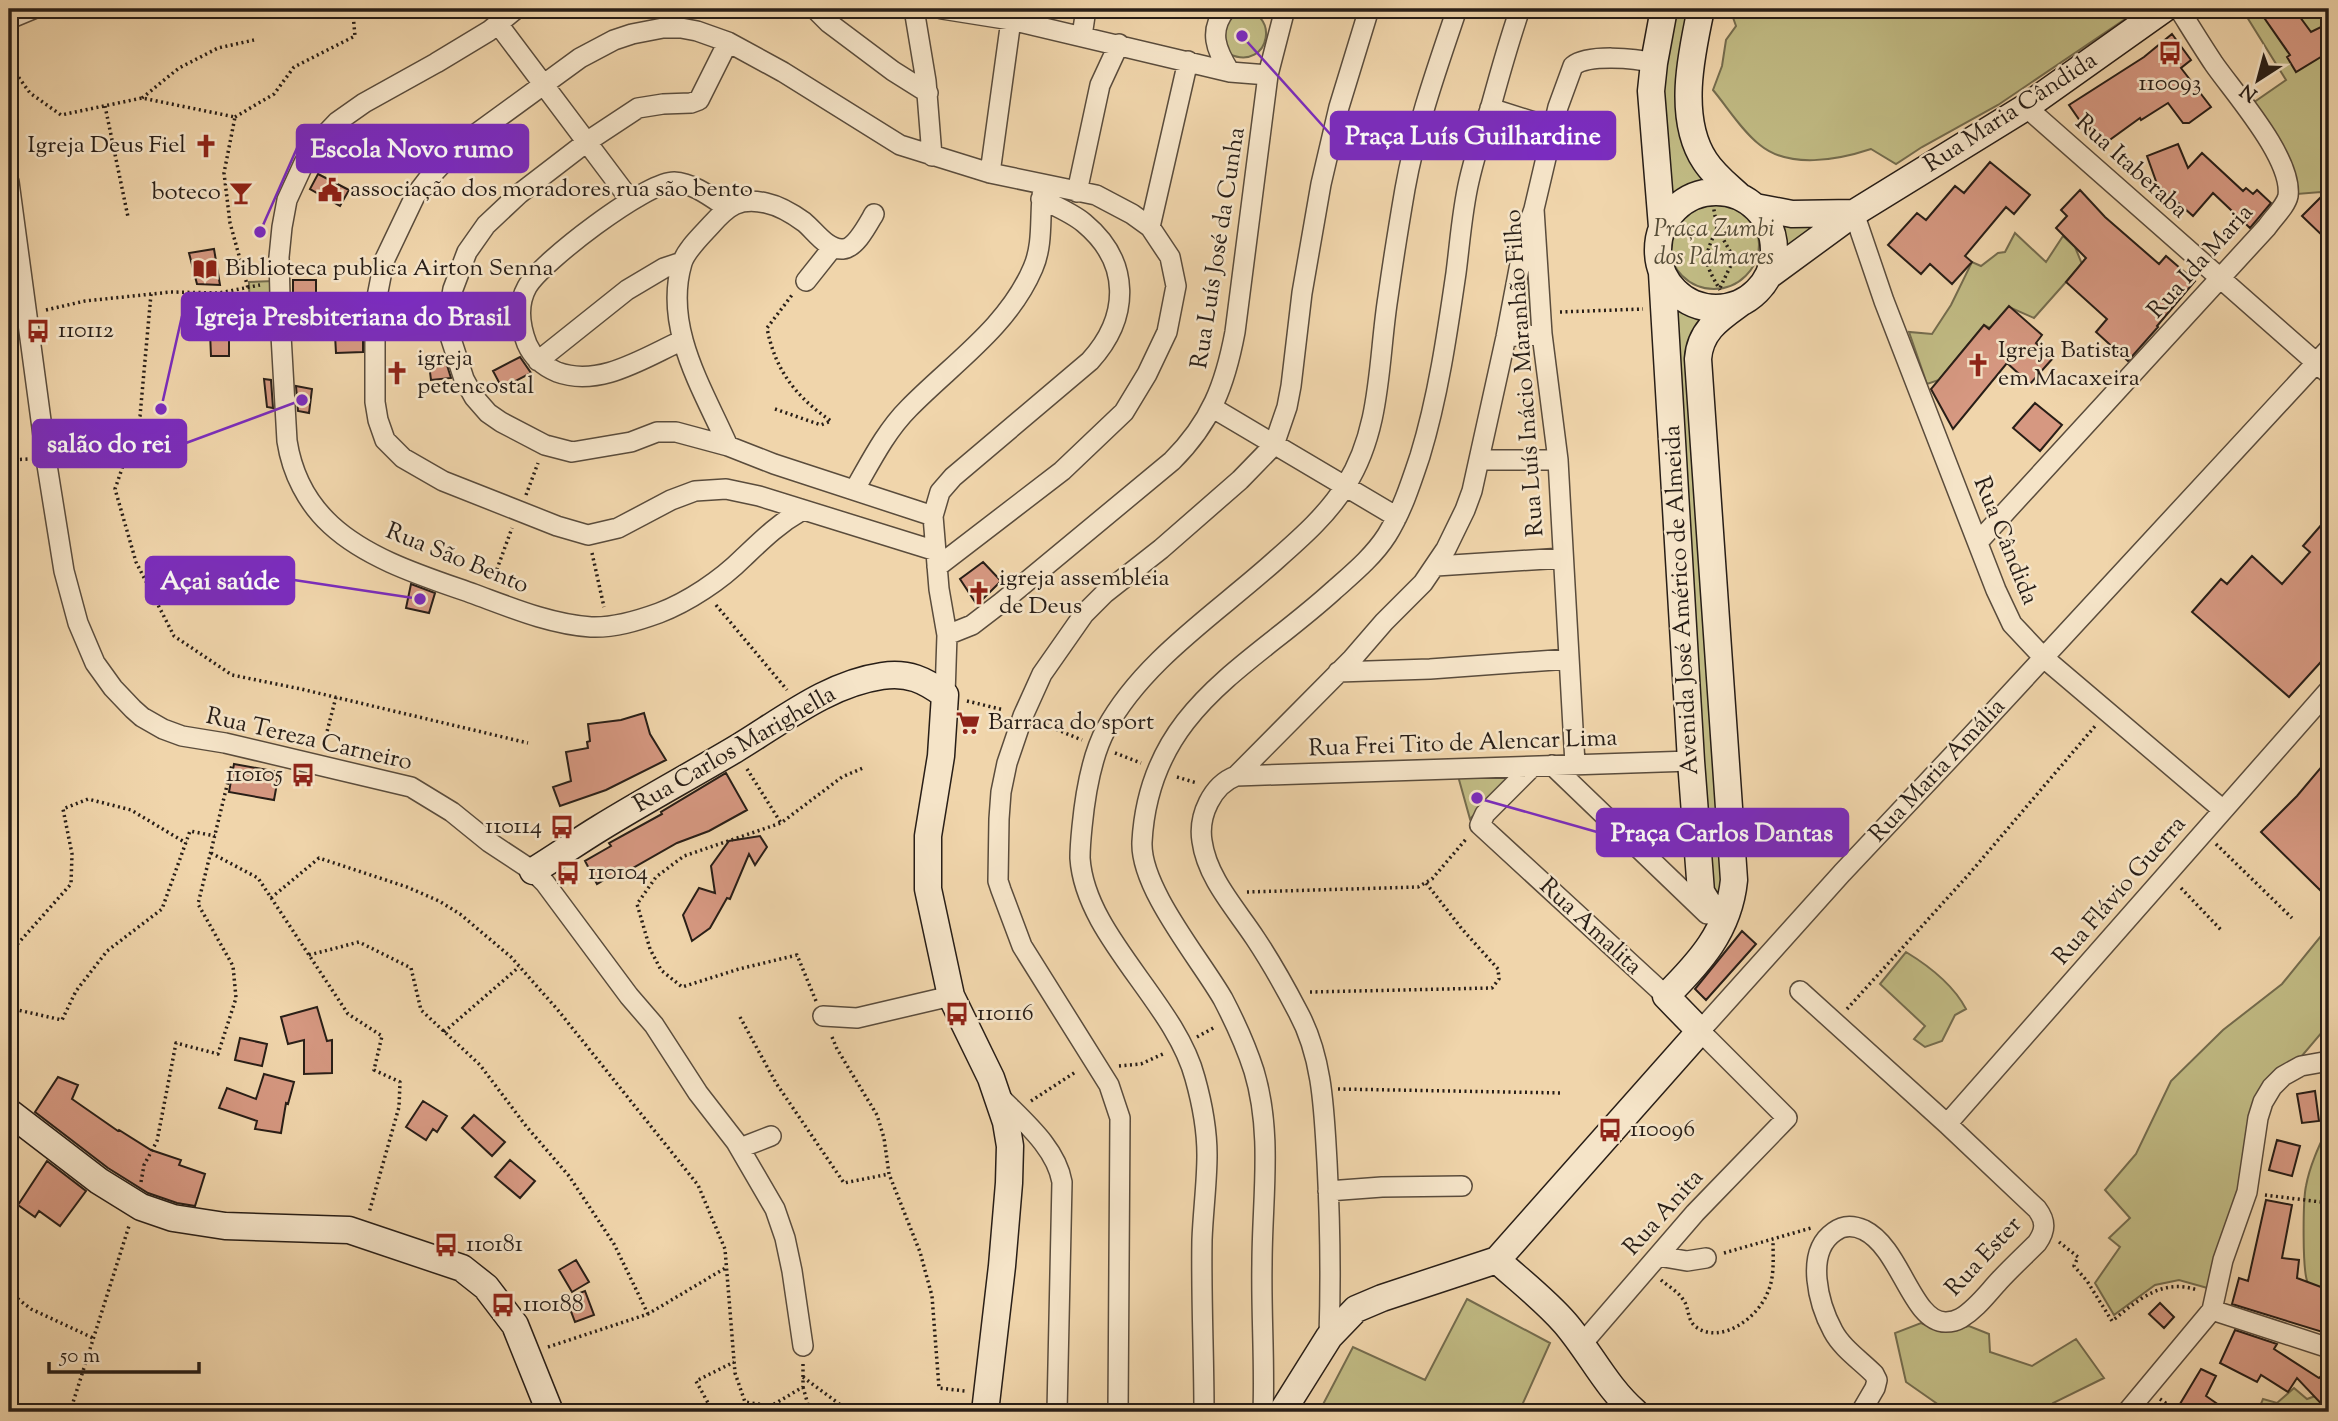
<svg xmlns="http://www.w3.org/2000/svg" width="2338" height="1421" viewBox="0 0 2338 1421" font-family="'Sorts Mill Goudy',serif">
	<rect width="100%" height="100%" fill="#f0d5ab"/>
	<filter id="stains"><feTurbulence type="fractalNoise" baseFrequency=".00286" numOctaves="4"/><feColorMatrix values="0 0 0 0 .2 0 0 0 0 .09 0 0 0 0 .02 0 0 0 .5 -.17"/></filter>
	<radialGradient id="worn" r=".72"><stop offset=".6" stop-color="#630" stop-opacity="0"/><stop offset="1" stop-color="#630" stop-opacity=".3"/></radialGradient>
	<path fill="#c1bb84" stroke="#746c4e" stroke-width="2" d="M1671 9H1693L1687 32 1713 186C1694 186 1677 199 1665 212L1657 84Z
		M1730 9H2140L1998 105 1922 147 1896 164 1871 149C1838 160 1789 169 1760 145 1742 131 1728 108 1713 90L1722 66 1726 40 1736 26Z
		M2242 9H2329V201L2321 192 2297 194C2290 150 2277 139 2250 105L2286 80Z
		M1237 10C1282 7 1271 73 1229 54L1220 25 1230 13Z
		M1669 244a45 45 0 1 1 90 0a45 45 0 1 1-90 0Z
		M1771 220H1837L1777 266C1780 249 1777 237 1771 220Z
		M1529 233 1539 330 1514 325Z
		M2015 233 2046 262 2063 236 2075 247 2082 264 2034 318 2009 307 1990 328 1984 325 1939 380 1927 384 1909 332 1932 334 1951 305 1972 262 1981 266 1998 253 2005 252Z
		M274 281 275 321H250L249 282Z
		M1669 293 1686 305 1716 314 1704 323 1728 893 1713 905Z
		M1514 774 1470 819 1458 776Z
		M2329 926V1024L2301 1057 2274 1074 2211 1289 2179 1280 2155 1285 2114 1315 2095 1283 2120 1247 2109 1238 2130 1218 2105 1190 2136 1154 2171 1081 2223 1030 2282 984Z
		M1906 952C1929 966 1953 984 1966 1009L1955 1015 1942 1041 1925 1047 1914 1039 1925 1026 1880 984Z
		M2329 1125V1299C2320 1296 2314 1292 2308 1283 2302 1273 2303 1200 2306 1186 2310 1164 2320 1144 2329 1125Z
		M1467 1299 1550 1343 1519 1412H1319L1353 1347 1425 1380Z
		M1921 1323 1942 1332 1969 1326 1989 1334 1990 1352 2032 1366 2076 1339 2104 1378 2053 1403 2043 1412H1949L1906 1382 1895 1333Z
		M2294 1388 2307 1399 2329 1391V1412L2258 1411 2263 1399 2277 1403Z"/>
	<path fill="#d69881" stroke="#281e17" stroke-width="2" d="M2258 9H2294L2311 32 2329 23V52L2296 72 2287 57 2290 55Z
		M2172 34 2191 60 2181 68 2211 107 2189 123H2183L2168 103 2141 120 2140 118 2104 144 2092 127 2087 131 2069 105 2144 57Z
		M2178 144 2188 168 2202 153 2243 191 2246 188 2253 194 2257 190 2271 203 2250 228 2213 193 2193 216 2157 184 2147 156Z
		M1990 162 2030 195 2014 214 2006 207 1965 256 1972 262 1952 284 1930 264 1921 274 1888 245 1917 213 1926 220 1955 186 1964 193Z
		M318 174 349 190 340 206 310 189Z
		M2080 190 2105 217 2159 264 2166 256 2195 281 2157 326 2158 327 2128 361 2096 332 2107 319 2066 282 2086 258 2056 228 2067 216 2061 210Z
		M2321 197 2329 205V242L2302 216Z
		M214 249 220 285 197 284 189 253Z
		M293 280H316V307H293Z
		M2009 306 2042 335 2036 343 2053 358 2030 384 2007 363 1953 429 1931 389 1984 325 1989 329Z
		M210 332 229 334V356H211Z
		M335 335H363V352L336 353Z
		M520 357 531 373 502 388 493 371Z
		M446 362 451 378 431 380 429 364Z
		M264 379 271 380 273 408 267 407Z
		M296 386 312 389 309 413 298 411Z
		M2035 403 2062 425 2040 451 2013 428Z
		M2329 516V653L2289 697 2192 612 2221 579 2227 584 2252 556 2282 584 2310 552 2303 546Z
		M983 562 1001 581 977 605 960 579Z
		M411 584 435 593 429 613 406 608Z
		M644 713 650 734 666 760 606 790 560 806 553 787 571 781 566 752 588 748 587 742 590 741 588 724 621 720Z
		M2329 758V881L2320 890 2261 832 2297 796Z
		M234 764 279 772 274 800 229 792Z
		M726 773 747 810 709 831 677 843 624 873 610 879 609 877 597 884 585 861 611 846 609 843 662 814 661 812Z
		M760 836 767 847 755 865 749 854 730 899 727 898 710 928 692 941 683 915 699 888 715 893 711 866 729 841Z
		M1742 931 1756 944 1706 1000 1695 989Z
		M317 1007 327 1041 332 1040V1073L304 1074V1040L288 1044 281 1017Z
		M240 1038 267 1044 262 1066 235 1060Z
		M264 1074 294 1082 288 1104 286 1103 281 1133 255 1129 257 1121 219 1108 227 1088 256 1099Z
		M58 1077 78 1085 72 1099 118 1131 119 1130 151 1150 181 1160 179 1165 205 1174 195 1206 177 1203 148 1193 108 1168 35 1112Z
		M2315 1091 2319 1121 2302 1123 2297 1094Z
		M423 1101 447 1116 437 1132 433 1129 426 1140 406 1127Z
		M474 1115 505 1142 492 1156 462 1128Z
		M2277 1140 2300 1146 2292 1176 2269 1170Z
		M510 1160 535 1181 520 1198 495 1177Z
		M47 1161 86 1191 60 1226 39 1211 35 1217 18 1205Z
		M2266 1200 2292 1205 2282 1258 2299 1260 2297 1278 2329 1290V1334L2232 1304 2239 1278 2248 1281Z
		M576 1260 589 1282 572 1292 559 1270Z
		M585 1291 594 1315 575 1322 566 1298Z
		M2160 1303 2174 1317 2164 1328 2149 1314Z
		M2235 1330 2277 1344 2274 1349 2319 1378 2329 1369V1412L2297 1378 2288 1392 2261 1375 2257 1382 2220 1363Z
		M2201 1369 2216 1376 2206 1396 2229 1412H2192L2180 1404Z"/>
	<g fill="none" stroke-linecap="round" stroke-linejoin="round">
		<g stroke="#5a4c3c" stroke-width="22">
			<path id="street" d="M516 9 489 31 436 63 364 103 337 122 317 143 304 163 287 200 282 227 279 257 281 335 287 441C292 473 307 503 331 525 369 560 426 577 474 594 512 608 550 624 591 627 614 628 637 621 659 613 688 602 721 580 743 558 762 540 778 524 801 511
				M815 9 829 23 893 71 928 93
				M914 9 926 81 932 156
				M942 9 1011 20 1230 72 1268 75
				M1226 9C1208 31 1216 50 1230 72
				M9 19 33 9
				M498 24 631 201
				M1082 36 1086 9
				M728 42 699 100 691 103 663 104 638 108 588 141 519 194 486 225 467 252 453 289 450 306V336L464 379 474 397 488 413 501 422 545 445 572 452 631 442 657 432H676L728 446 774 464 933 516
				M2026 107 2329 374
				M1490 108 1553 128
				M990 173 1011 20
				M9 182 47 465 64 571 78 623 95 663 113 688 133 709 142 717 163 729 182 736 225 743 411 787 452 812 489 842 533 871 545 883 629 996 654 1025 698 1093 736 1142 775 1209 785 1238 792 1271 803 1346
				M1077 192 1100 85 1119 44
				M1854 213 1884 301 1956 487 1996 590 2012 624 2044 658 2223 810
				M1150 227 1188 61
				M806 281 833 247
				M280 319 375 320 450 316 521 325
				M1506 337 1542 334
				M683 340C645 357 600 388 557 372 543 366 533 358 527 344 520 326 517 305 527 287 541 262 646 182 674 182 693 183 711 197 726 207
				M538 361 627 290 664 268 682 262
				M1213 408 1397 517
				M728 446C703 389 663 328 682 263 686 250 701 236 711 225 728 206 739 197 766 203 780 206 793 214 804 222 815 231 827 250 843 249 856 248 868 224 874 214
				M1479 460H1558
				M855 489C871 461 886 431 909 408 952 364 1008 327 1033 268 1044 243 1039 214 1043 188
				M1978 542 2267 227C2273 218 2286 206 2288 196 2293 159 2235 94 2214 64 2202 46 2191 28 2179 9
				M936 551 759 496 726 489 695 491 671 500 618 528 588 535 557 526 443 481 403 458 385 440 378 420 375 402V307L384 261 415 196 428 179 458 147 580 58 614 40 632 34 663 28H681L697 31 728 42 783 72 900 145 990 173 1096 195 1132 214 1150 227 1170 257 1176 286 1167 332 1147 374 1124 412 1062 471 937 567
				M1436 566 1563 558
				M947 635 972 625 1002 602 1172 461C1211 422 1225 385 1235 332L1268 75 1285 9
				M1338 672 1430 669 1569 659
				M945 695 947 635 939 589 933 516 940 492 953 477 1090 361C1130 317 1131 262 1084 223 1072 213 1055 206 1041 199
				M1575 764 1558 460 1542 334 1534 209 1558 107 1573 66C1588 54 1635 58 1654 63
				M1552 765 1707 914
				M1532 767 1485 814 1480 825 1666 996
				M1236 776 1691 761
				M1800 991 1947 1124 2037 1209C2046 1221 2046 1230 2037 1243 2024 1256 2011 1268 1999 1281 1987 1294 1976 1309 1961 1318 1956 1321 1951 1322 1946 1322 1912 1323 1901 1248 1864 1230 1853 1225 1843 1225 1834 1232 1804 1253 1819 1305 1833 1331 1842 1348 1860 1360 1874 1374L1877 1380 1875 1388 1861 1412
				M823 1016 857 1018 951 996
				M999 1096C1022 1120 1056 1147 1062 1182L1057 1412
				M1947 1124 2329 690
				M740 1148 771 1136
				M1328 1191 1382 1187 1462 1186
				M1658 1256 1687 1261 1706 1258
				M2212 1310 2329 1348
				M1329 1337C1331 1279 1330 1220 1327 1162 1324 1111 1323 1058 1298 1012 1285 987 1271 962 1255 938 1236 909 1207 878 1202 841 1198 816 1212 785 1236 776L1352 659 1384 622 1423 583 1446 549 1465 510 1472 491 1506 337 1526 232 1534 209
				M1581 1345 1695 1213 1787 1118 1700 1031 1842 873 1972 735 2329 349
				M1118 1412 1120 1118 1109 1085 1022 946 1001 890 998 881 999 819 1001 792 1007 763 1023 716 1042 674 1084 614 1105 593 1161 549 1240 480 1274 445 1287 407 1291 386 1302 293 1321 184 1339 107 1369 9
				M1204 1412C1204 1355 1201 1298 1202 1240 1203 1212 1207 1183 1207 1155 1207 1129 1202 1103 1195 1078 1175 1002 1085 936 1080 858 1080 848 1081 837 1082 827 1085 796 1091 757 1106 729 1143 660 1220 611 1277 559 1302 537 1328 514 1346 485 1382 428 1378 360 1388 297 1393 261 1399 224 1405 189 1416 127 1437 68 1457 9
				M1263 1412C1265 1363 1261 1314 1262 1264 1262 1199 1273 1134 1254 1071 1246 1046 1235 1022 1223 999 1200 959 1140 888 1142 842 1149 710 1247 669 1333 591 1352 574 1373 557 1387 535 1402 511 1411 483 1420 456 1438 397 1447 335 1456 273 1460 242 1462 211 1469 181 1475 155 1483 130 1491 106 1500 73 1509 41 1520 9
				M2127 1412 2212 1310 2223 1260 2247 1192 2258 1118 2263 1102 2272 1087 2283 1076 2301 1066 2329 1061"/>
		</g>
		<g stroke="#281e17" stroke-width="29">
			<path id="secondary" d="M1701 9C1691 55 1677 119 1705 161 1714 175 1727 185 1739 196
				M1658 250a58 58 0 1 1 116 0a58 58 0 1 1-116 0Z
				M1755 207 1792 214 1854 213
				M1662 227 1651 91 1654 63 1664 9
				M1662 273 1691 761 1701 892 1709 905 1724 918
				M1768 276 1854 213 2026 107 2164 9
				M533 871C556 857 577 842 600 828 644 801 690 776 734 750 781 722 827 684 882 676 908 672 925 680 945 695L941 756 928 836V889L951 996 991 1078 1006 1122 1010 1146 1009 1183 1002 1266 985 1412
				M9 1112 99 1181 141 1207 173 1218 225 1226 349 1230 462 1268 486 1287 515 1325 550 1412
				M1497 1260C1519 1280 1545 1300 1565 1323 1590 1352 1606 1387 1635 1412
				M1282 1412 1329 1337 1356 1309 1382 1298 1497 1260 1700 1031 1666 996C1699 963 1729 931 1734 880L1698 359C1700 330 1720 318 1742 302"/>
		</g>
		<path stroke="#281e17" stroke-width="3.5" stroke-dasharray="2 3.5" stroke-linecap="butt" d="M9 64 30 93 61 115 142 98 235 117 224 173 230 223 248 288
			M142 98 179 68 218 48 254 40
			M105 106 128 217
			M235 117 274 94 294 67 355 36 353 14 359 9
			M1713 204 1717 228 1731 253V265L1720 288
			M1717 228C1703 260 1703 260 1720 290
			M151 294 140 416 115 489 136 562 174 636 232 675 301 689 528 743
			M46 310 85 301 171 292 219 293 260 285
			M1560 312 1643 309
			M775 409 821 425 831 421C796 397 775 370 767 328L792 295
			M9 460 28 459
			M526 495 538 463
			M592 553 604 607
			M493 580 512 528
			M716 605 787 690
			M967 701 1004 710
			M1041 723 1082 740
			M323 747 336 697
			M1115 753 1141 763
			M747 769 781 823
			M1177 777 1197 783
			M2216 844 2292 918
			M211 853 258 878 348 1014 382 1036 374 1070 400 1082 399 1107 369 1213
			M2181 888 2222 931
			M1247 892 1418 887 1432 879 1467 838
			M271 898 319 858 407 887 439 901 460 914 511 957 557 1009 698 1185 725 1249 735 1373 745 1402 771 1406 803 1387V1364
			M309 955 359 942 411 968 421 1010 480 1065 526 1126 569 1176 614 1244 648 1314
			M9 970 14 948 71 884 72 854 63 809 88 799 131 810 186 843
			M1310 992 1492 988 1499 979 1498 969 1462 929 1426 883
			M816 1001 797 955 739 969 682 987 661 970 650 949 637 904 656 877 684 856 781 823 842 777 863 768
			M9 1008 62 1020 76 991 107 951 162 909 190 831 215 836
			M1847 1009 1970 873 2096 725
			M740 1017 776 1083 844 1183 889 1174
			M444 1032 519 967
			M832 1037 837 1049 877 1115 884 1138 889 1174 920 1252 932 1296 939 1388 965 1391
			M1197 1037 1215 1027
			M1119 1066 1141 1064 1165 1053
			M1338 1089 1563 1093
			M1031 1101 1077 1071
			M141 1182 144 1165 157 1141 176 1043 218 1054 236 998 233 966 198 904 232 765
			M2265 1195 2329 1203
			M2059 1242 2078 1257 2074 1266 2087 1281 2112 1321C2138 1300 2162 1278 2197 1290
			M1724 1253 1811 1228
			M1661 1280C1668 1286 1677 1291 1682 1298 1690 1307 1686 1319 1696 1327 1721 1345 1757 1318 1767 1294 1775 1278 1773 1257 1773 1240
			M9 1292 31 1309 93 1338
			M548 1347 648 1314 727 1267
			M803 1377 850 1412
			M803 1387 810 1412
			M2160 1399 2178 1412
			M70 1412 129 1226
			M590 1412 615 1404
			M713 1412 696 1381 734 1362"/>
		<use href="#street" stroke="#f5e4c8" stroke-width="19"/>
		<use href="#secondary" stroke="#f5e4c8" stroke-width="26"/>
	</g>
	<defs>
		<g id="bus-bare" transform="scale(1.89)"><path d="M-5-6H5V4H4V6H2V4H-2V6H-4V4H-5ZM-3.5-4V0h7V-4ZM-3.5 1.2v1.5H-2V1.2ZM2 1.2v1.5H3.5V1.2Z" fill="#8f2418" stroke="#f5e4c8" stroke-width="2.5" paint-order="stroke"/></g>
		<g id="church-bare" transform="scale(1.89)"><path d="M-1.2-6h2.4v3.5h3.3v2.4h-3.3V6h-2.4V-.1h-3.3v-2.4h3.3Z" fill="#8f2418" stroke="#f5e4c8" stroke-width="2.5" paint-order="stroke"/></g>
		<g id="civic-bare" transform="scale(1.89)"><path d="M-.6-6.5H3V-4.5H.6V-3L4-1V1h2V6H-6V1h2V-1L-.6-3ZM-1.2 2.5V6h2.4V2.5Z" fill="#8f2418" stroke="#f5e4c8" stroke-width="2.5" paint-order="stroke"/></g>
		<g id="bar-bare" transform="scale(1.89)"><path d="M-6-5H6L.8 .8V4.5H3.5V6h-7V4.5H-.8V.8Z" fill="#8f2418" stroke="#f5e4c8" stroke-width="2.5" paint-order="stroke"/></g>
		<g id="library-bare" transform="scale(1.89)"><path d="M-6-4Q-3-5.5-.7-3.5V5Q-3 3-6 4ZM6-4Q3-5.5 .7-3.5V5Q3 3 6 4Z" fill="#8f2418" stroke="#f5e4c8" stroke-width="2.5" paint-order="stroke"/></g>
		<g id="supermarket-bare" transform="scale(1.89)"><path d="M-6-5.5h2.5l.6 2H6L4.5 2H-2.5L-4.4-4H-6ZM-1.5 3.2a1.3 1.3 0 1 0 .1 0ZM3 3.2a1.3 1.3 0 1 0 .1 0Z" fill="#8f2418" stroke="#f5e4c8" stroke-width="2.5" paint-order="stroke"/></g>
	</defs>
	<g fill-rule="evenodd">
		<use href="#bus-bare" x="2170" y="53"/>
		<use href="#church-bare" x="206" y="146"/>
		<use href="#civic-bare" x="330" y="190"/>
		<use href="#bar-bare" x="241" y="193"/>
		<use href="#library-bare" x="205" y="269"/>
		<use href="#bus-bare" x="38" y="331"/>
		<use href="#church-bare" x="1978" y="365"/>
		<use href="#church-bare" x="397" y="373"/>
		<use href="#church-bare" x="979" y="593"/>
		<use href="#supermarket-bare" x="968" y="723"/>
		<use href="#bus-bare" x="303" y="775"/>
		<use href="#bus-bare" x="562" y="827"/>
		<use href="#bus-bare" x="568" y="873"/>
		<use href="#bus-bare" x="957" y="1014"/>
		<use href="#bus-bare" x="1610" y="1130"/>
		<use href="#bus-bare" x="446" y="1245"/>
		<use href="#bus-bare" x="503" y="1305"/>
	</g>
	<g text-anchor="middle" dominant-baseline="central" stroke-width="5" stroke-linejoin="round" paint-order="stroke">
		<g font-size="24" fill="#281e17" stroke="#f5e4c8" text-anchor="start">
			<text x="2170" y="84" text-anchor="middle">110093</text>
			<text x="186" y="146" text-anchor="end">Igreja Deus Fiel</text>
			<text x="350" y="190">associação dos moradores rua são bento</text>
			<text x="221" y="193" text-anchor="end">boteco</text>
			<text x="225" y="269">Biblioteca publica Airton Senna</text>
			<text x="58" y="331">110112</text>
			<text x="1998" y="351">Igreja Batista<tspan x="1998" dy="28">em Macaxeira</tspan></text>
			<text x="417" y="359">igreja<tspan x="417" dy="28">petencostal</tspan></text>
			<text x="999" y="579">igreja assembleia<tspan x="999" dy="28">de Deus</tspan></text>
			<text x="988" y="723">Barraca do sport</text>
			<text x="283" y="775" text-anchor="end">110105</text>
			<text x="542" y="827" text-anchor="end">110114</text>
			<text x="588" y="873">110104</text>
			<text x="977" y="1014">110116</text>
			<text x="1630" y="1130">110096</text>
			<text x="466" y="1245">110181</text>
			<text x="523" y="1305">110188</text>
		</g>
		<g font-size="24" fill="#281e17" stroke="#f5e4c8">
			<text transform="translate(2011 113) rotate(-33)">Rua Maria Cândida</text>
			<text transform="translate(2131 167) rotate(42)">Rua Itaberaba</text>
			<text transform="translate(1219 248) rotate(-81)">Rua Luís José da Cunha</text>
			<text transform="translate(2201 262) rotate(-48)">Rua Ida Maria</text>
			<text transform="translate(1525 373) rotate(-94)">Rua Luís Inácio Maranhão Filho</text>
			<text transform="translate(2005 541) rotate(68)">Rua Cândida</text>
			<text transform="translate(457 559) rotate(22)">Rua São Bento</text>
			<text transform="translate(1682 600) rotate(-93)">Avenida José Américo de Almeida</text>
			<text transform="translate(309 740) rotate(13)">Rua Tereza Carneiro</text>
			<text transform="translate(1463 744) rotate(-2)">Rua Frei Tito de Alencar Lima</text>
			<text transform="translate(735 750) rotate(-30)">Rua Carlos Marighella</text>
			<text transform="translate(1938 771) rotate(-47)">Rua Maria Amália</text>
			<text transform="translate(2120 891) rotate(-49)">Rua Flávio Guerra</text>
			<text transform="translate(1590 927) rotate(43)">Rua Amalita</text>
			<text transform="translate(1664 1213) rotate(-48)">Rua Anita</text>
			<text transform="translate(1984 1257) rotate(-47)">Rua Ester</text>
		</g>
		<g font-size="24" font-style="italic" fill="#564d38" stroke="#f5e4c8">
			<text x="1714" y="230">Praça Zumbi<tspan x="1714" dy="28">dos Palmares</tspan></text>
		</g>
	</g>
	<path fill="none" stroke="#7b2cbf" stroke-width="2.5" d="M1242 36L1331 135M260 232L297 148M161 409L182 316M302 400L186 443M420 599L294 580M1477 798L1597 832"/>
	<g fill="#7b2cbf" stroke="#f5e4c8" stroke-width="2.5">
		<circle cx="1242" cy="36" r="7"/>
		<circle cx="260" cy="232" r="7"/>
		<circle cx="161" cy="409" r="7"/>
		<circle cx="302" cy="400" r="7"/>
		<circle cx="420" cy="599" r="7"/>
		<circle cx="1477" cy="798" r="7"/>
	</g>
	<g fill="#7b2cbf" stroke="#7b2cbf" stroke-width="2.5">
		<rect x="1331" y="112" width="284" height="47" rx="7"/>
		<rect x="297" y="125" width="231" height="47" rx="7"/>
		<rect x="182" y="293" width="343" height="47" rx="7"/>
		<rect x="33" y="420" width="153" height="47" rx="7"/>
		<rect x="146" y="557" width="148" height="47" rx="7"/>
		<rect x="1597" y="809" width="251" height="47" rx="7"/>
	</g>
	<g font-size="26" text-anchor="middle" font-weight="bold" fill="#fff">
		<text x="1473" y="144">Praça Luís Guilhardine</text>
		<text x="412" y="157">Escola Novo rumo</text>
		<text x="353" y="325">Igreja Presbiteriana do Brasil</text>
		<text x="109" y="452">salão do rei</text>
		<text x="220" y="589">Açai saúde</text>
		<text x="1722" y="841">Praça Carlos Dantas</text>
	</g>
	<rect width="2338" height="1421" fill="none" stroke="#f0d5ab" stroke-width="35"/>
	<rect x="10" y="10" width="2317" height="1400" fill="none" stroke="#281e17" stroke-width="3.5"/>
	<rect x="18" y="18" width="2303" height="1386" fill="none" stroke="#281e17" stroke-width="2"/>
	<g transform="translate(2258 80) rotate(216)" stroke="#f5e4c8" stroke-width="5" paint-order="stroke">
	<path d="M0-5L12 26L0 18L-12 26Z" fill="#281e17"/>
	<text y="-10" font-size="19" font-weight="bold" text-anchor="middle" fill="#281e17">N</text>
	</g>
	<path d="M49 1362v10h150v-10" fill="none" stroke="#281e17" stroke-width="3.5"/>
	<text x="60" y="1362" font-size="21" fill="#281e17" stroke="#f5e4c8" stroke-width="5" paint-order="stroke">50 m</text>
	<rect width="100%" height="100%" filter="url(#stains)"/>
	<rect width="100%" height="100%" fill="url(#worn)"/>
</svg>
